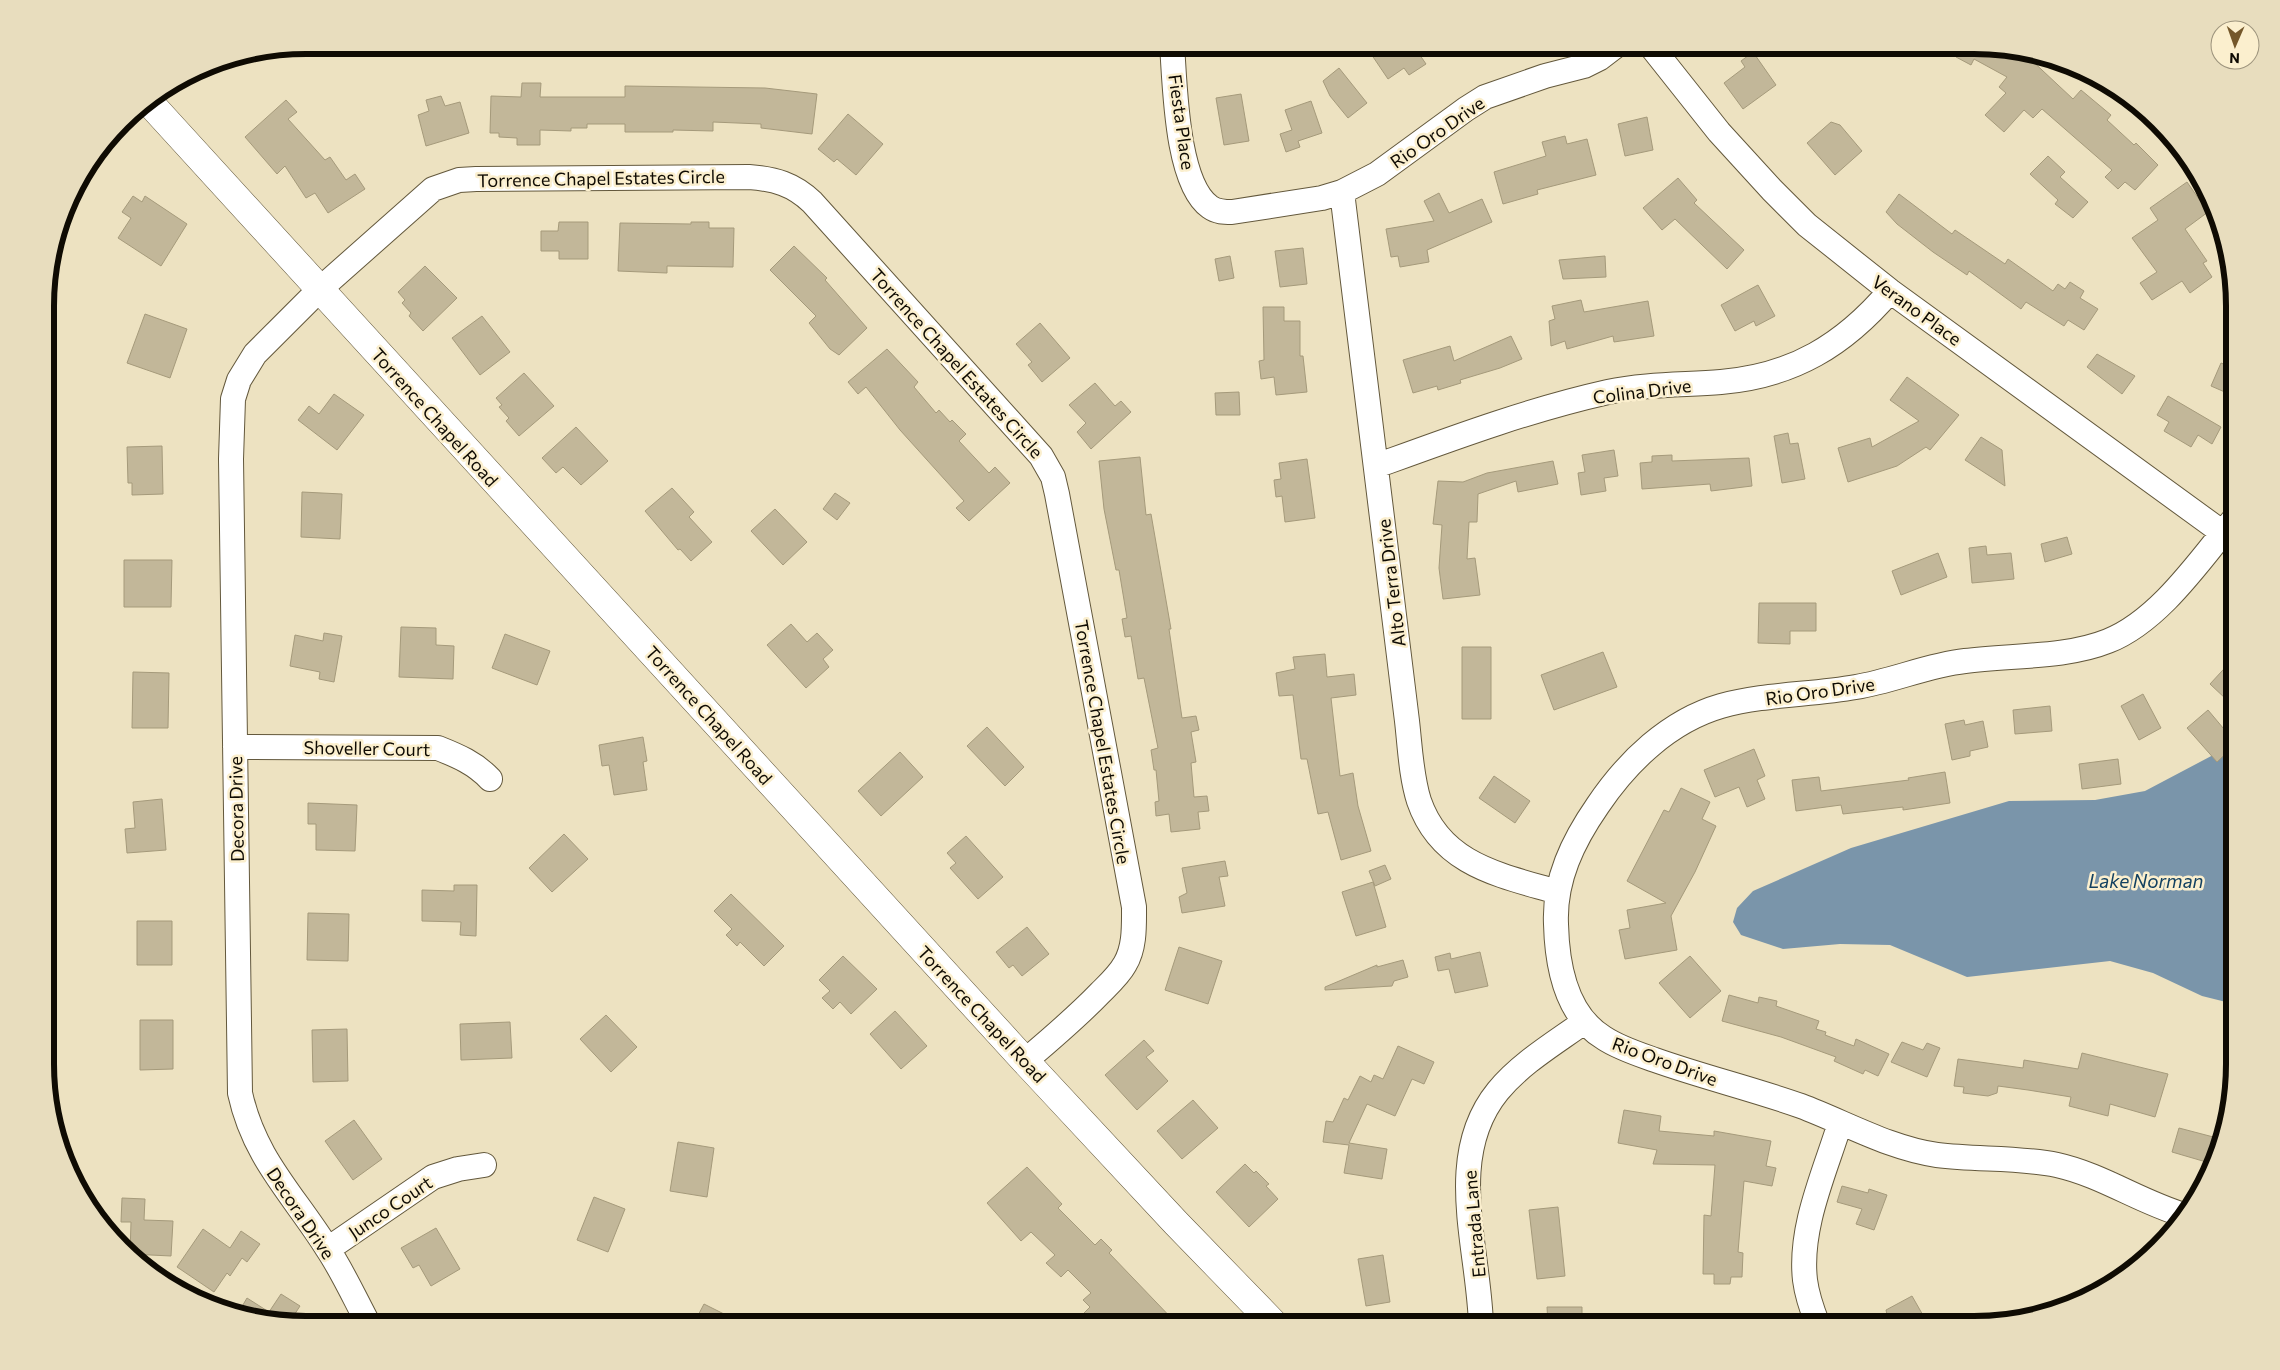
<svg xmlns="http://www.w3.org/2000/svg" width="2280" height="1370" viewBox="0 0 2280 1370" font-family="Commissioner,sans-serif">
	<rect width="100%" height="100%" fill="#ede2c1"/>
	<path fill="#7a95aa" d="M2234 744V1004L2202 996 2153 973 2110 961 1967 977 1890 945 1840 944 1783 949 1741 935 1733 922 1737 908 1753 891 1851 848 2009 801 2095 800 2145 791Z"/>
	<path fill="#c2b799" stroke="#a59a7b" d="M1365 45H1413L1426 64 1409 75 1404 68 1388 79Z
		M1949 45H1974L2002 49 2023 60 2027 56 2073 99 2081 90 2111 115 2107 120 2134 145 2136 143 2158 165 2135 190 2125 182 2118 189 2105 177 2112 170 2042 109 2033 118 2024 110 2004 132 1985 115 2006 93 1999 87 2007 77 1974 59 1971 65 1956 57 1960 51Z
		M1753 52 1776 85 1743 109 1724 83 1745 67 1741 61Z
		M1339 68 1367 103 1348 118 1330 96 1323 81Z
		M522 83H541L540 97H625V86L765 88 817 94 812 134 761 128V124L713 122V131L673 130V132H625V124H587V128H571V131L540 130V145H517V138L499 137V133H490L491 96 521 97Z
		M1241 94 1249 141 1224 145 1216 98Z
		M441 96 445 106 460 102 469 133 426 146 418 115 429 111 426 100Z
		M286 100 297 112 288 119 325 160 330 157 346 180 355 174 365 189 328 213 315 193 306 198 285 166 277 174 245 137Z
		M1311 101 1322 133 1298 141 1300 147 1286 152 1280 134 1292 130 1285 110Z
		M848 114 883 144 856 175 837 159 834 162 818 149Z
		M1647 117 1653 150 1625 156 1618 124Z
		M1831 122 1840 125 1862 151 1835 175 1807 143Z
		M1565 136 1567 144 1587 139 1596 175 1537 190 1538 194 1503 204 1494 172 1546 156 1542 142Z
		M2048 156 2065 172 2060 177 2088 202 2073 218 2055 204 2058 200 2030 174Z
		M1678 178 1697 200 1694 203 1744 250 1727 269 1675 219 1662 230 1643 208Z
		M2187 182 2208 212 2185 229 2207 261 2203 263 2212 277 2190 293 2182 281 2152 300 2140 283 2157 272 2132 238 2158 220 2150 208Z
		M1439 193 1449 213 1482 199 1492 222 1427 250 1429 262 1400 267 1398 256 1391 257 1386 229 1434 221 1424 201Z
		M1899 194 1952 234 1955 230 2005 264 2008 259 2053 291 2058 284 2065 289 2070 282 2084 291 2080 298 2098 309 2084 330 2068 320 2064 326 2026 302 2021 309 1969 271 1967 275 1933 252 1897 224 1886 212Z
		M133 196 142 202 145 196 187 224 161 266 118 238 131 218 122 212Z
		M559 222H588V259H559V251H541V231H558Z
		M691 222H709V228H734L733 267 667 266V273L618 271 620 223 691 224Z
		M794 246 827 278 825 280 867 328 839 355 830 349 809 323 816 316 770 270Z
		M1303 248 1307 284 1280 287 1275 251Z
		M1230 256 1234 278 1219 281 1215 259Z
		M1605 256 1606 277 1563 279 1559 260Z
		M425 266 457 298 423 331 409 316 411 313 402 303 405 300 398 292Z
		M1758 285 1775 316 1756 326 1754 321 1735 331 1721 305Z
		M1581 300 1584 312 1648 301 1654 336 1614 342 1613 336 1567 349 1565 341 1551 346 1549 321 1555 319 1552 306Z
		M1263 307H1284V321H1300V356H1303L1307 392 1276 395 1274 377 1261 379 1259 361 1264 360Z
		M145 314 187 329 170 378 127 363Z
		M482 316 510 352 480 375 452 338Z
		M1040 323 1070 358 1042 382 1028 365 1032 362 1016 344Z
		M1511 336 1522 359 1500 368 1460 380 1461 383 1438 390 1437 386 1413 393 1403 360 1450 346 1454 361Z
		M887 349 918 382 914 387 936 413 939 410 950 422 952 420 966 434 959 441 989 473 995 467 1010 483 969 521 956 508 964 501 900 430 866 387 858 394 848 382Z
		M2097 354 2135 376 2122 394 2087 367Z
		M2221 363 2234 368V396L2211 386Z
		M524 373 554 406 519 436 506 421 509 418 499 407 502 405 496 398Z
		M1907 377 1959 415 1930 450 1926 447 1897 466 1848 482 1838 448 1870 438 1872 447 1919 421 1890 400Z
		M1095 383 1115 406 1121 401 1131 412 1091 449 1077 432 1086 423 1069 405Z
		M1239 392 1240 415H1216L1215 393Z
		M334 394 364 415 337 450 298 420 309 406 319 414Z
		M2168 396 2221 427 2212 444 2198 435 2191 447 2164 431 2169 422 2157 415Z
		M576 427 608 461 581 485 563 467 556 473 542 458Z
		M1788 433 1790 444 1798 443 1805 479 1782 483 1774 436Z
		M1981 437 2002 450 2005 486 1965 460Z
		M162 446 163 494 132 495V483H128L127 447Z
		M1614 450 1618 476 1604 478 1606 491 1581 495 1578 473 1585 472 1582 455Z
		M1672 455V461L1749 458 1752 486 1711 491 1710 484 1642 489 1640 463 1652 462V456Z
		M1140 457 1146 515 1151 514 1171 629H1169L1182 718 1196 716 1199 730 1191 732 1196 762 1191 763 1194 797 1207 796 1209 811 1198 812 1200 829 1171 832 1169 814 1156 816 1155 802 1159 801 1156 770H1154L1151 750 1158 748 1144 678 1138 679 1131 636 1125 637 1122 619 1127 618 1119 570H1116L1104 509 1099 461Z
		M1307 459 1315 518 1285 522 1282 496 1276 497 1274 480 1281 479 1279 463Z
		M1553 461 1558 484 1518 492 1516 481 1478 494 1477 522H1469L1467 559 1475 558 1480 595 1443 599 1439 568 1442 525 1433 524 1438 481 1463 482 1487 473Z
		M672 488 694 512 689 517 712 542 691 561 680 549 678 550 645 511Z
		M302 492 342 494 340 539 301 537Z
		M835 493 850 503 837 520 823 509Z
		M775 509 807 542 783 565 751 531Z
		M2067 537 2072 554 2045 562 2041 544Z
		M1986 546 1987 555 2011 553 2014 579 1972 583 1969 548Z
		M1938 553 1947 577 1901 595 1892 571Z
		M124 560H172L171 607H124Z
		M1759 603H1816V631H1790V644L1758 643Z
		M791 624 807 642 817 633 833 650 823 659 829 667 806 688 767 645Z
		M401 627 436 628V645L454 646 453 679 399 677Z
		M324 633 342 636 334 682 319 679 320 672 290 666 295 635 323 641Z
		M505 634 550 651 537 685 492 668Z
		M1462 647H1491V719H1462Z
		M1603 652 1617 687 1554 710 1541 675Z
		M1325 654 1327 677 1354 674 1356 695 1331 698 1340 776 1353 773 1358 806 1371 851 1341 860 1328 812 1318 814 1307 759H1301L1293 695 1279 696 1276 673 1295 669 1293 657Z
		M2234 658V692L2227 700 2210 684Z
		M133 672 169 673 168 728H132Z
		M2143 694 2161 728 2139 740 2121 706Z
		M2050 706 2052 731 2015 734 2013 710Z
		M2208 710 2234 741V746L2217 762 2187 728Z
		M1964 720 1965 725 1983 721 1988 747 1970 751V756L1952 760 1945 724Z
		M987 727 1024 767 1005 786 967 746Z
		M643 737 647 761 643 762 647 790 614 795 609 765 602 766 599 745Z
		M1754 749 1765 776 1757 780 1765 799 1747 807 1739 787 1715 797 1704 770Z
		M900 752 923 777 881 816 858 791Z
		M2118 759 2121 784 2082 789 2079 764Z
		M1945 772 1950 803 1903 810V807L1843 814 1841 805 1796 811 1792 780 1819 777 1821 791 1909 780 1908 778Z
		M1494 776 1530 801 1515 823 1479 798Z
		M1681 788 1710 802 1702 819 1716 826 1695 872 1671 916 1677 950 1625 959 1619 930 1630 928 1627 910 1666 903 1627 881 1664 810 1669 812Z
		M162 799 166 850 127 853 125 829 135 828 133 802Z
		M308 803 357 805 355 851 316 850V824H308Z
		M564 834 588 859 552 892 529 868Z
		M966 836 1003 877 978 899 950 868 956 863 947 853Z
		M1225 861 1228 876 1219 877 1225 906 1182 913 1179 897 1187 893 1182 868Z
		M1385 865 1391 879 1375 886 1369 871Z
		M1373 882 1386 927 1356 936 1342 892Z
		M454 885H477L476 936 460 935 461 922 422 921V890L454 891Z
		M731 894 784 946 764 966 740 942 737 946 726 935 732 929 714 911Z
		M308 913 349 914 348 961 307 960Z
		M137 921H172V965H137Z
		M1027 927 1049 954 1022 976 1013 965 1009 968 996 952Z
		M1179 947 1222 961 1208 1004 1165 990Z
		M1480 952 1488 986 1455 993 1449 969 1438 971 1435 957 1450 953 1451 959Z
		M843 956 877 989 851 1014 840 1002 833 1009 822 998 830 991 819 980Z
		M1690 956 1721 991 1690 1018 1659 983Z
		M1403 960 1408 977 1394 981 1392 986 1325 990V987L1377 965V967Z
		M1729 995 1758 1003 1759 997 1777 1001 1776 1006 1819 1021 1816 1029 1826 1032 1825 1035 1854 1046 1856 1039 1889 1054 1878 1076 1865 1070 1863 1074 1834 1061 1836 1057 1781 1037 1722 1021Z
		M895 1011 927 1046 901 1069 870 1034Z
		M606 1015 637 1047 611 1072 580 1039Z
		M140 1020H173V1069L140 1070Z
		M510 1022 512 1058 461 1060 460 1024Z
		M347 1029 348 1081 313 1082 312 1030Z
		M1144 1040 1154 1051 1146 1057 1168 1081 1137 1110 1105 1075Z
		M1902 1042 1923 1050 1927 1043 1940 1048 1927 1077 1891 1062Z
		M1398 1046 1434 1062 1424 1084 1412 1079 1395 1116 1367 1104 1349 1143 1387 1149 1382 1179 1344 1173 1349 1145 1323 1142 1326 1121 1333 1122 1344 1098 1348 1100 1360 1076 1371 1082 1374 1075 1383 1079Z
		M2082 1053 2168 1074 2155 1117 2110 1104 2108 1116 2069 1106 2071 1097 2028 1090 1998 1086 1997 1093 1988 1096 1963 1093 1964 1087 1954 1086 1958 1059 2023 1068 2024 1060 2078 1069Z
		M1193 1100 1218 1128 1182 1159 1157 1131Z
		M1624 1110 1661 1116 1659 1131 1714 1136V1131L1771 1141 1766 1166 1776 1168 1772 1186 1744 1181 1738 1252 1743 1253 1742 1277H1731L1730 1284H1714V1274H1703L1704 1215 1711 1216 1715 1165 1653 1164 1657 1150 1618 1143Z
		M354 1120 382 1159 353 1180 325 1141Z
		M2179 1128 2221 1139 2213 1164 2172 1152Z
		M678 1142 714 1148 707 1197 670 1191Z
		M1245 1164 1254 1173 1256 1171 1269 1184 1266 1186 1278 1199 1249 1227 1216 1192Z
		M1027 1167 1062 1204 1058 1208 1095 1245 1101 1239 1112 1250 1109 1253 1178 1325H1072L1090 1307 1083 1300 1091 1293 1068 1270 1061 1277 1046 1263 1055 1255 1031 1232 1021 1241 987 1203Z
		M1842 1186 1868 1193 1869 1189 1887 1195 1874 1230 1856 1224 1862 1209 1837 1202Z
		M594 1197 625 1209 608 1252 577 1240Z
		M122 1198 145 1199 144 1220 173 1221 171 1256 130 1254 131 1222H121Z
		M1558 1207 1565 1276 1537 1279 1529 1210Z
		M436 1228 460 1269 431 1286 419 1265 413 1268 401 1248Z
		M203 1229 230 1248 241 1231 260 1244 247 1262 242 1258 230 1276 227 1273 214 1292 177 1267Z
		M1383 1255 1390 1302 1366 1306 1358 1259Z
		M281 1294 300 1306 289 1323 237 1315 247 1298 269 1312Z
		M1912 1296 1928 1324H1889L1886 1310Z
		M704 1304 746 1325H693Z
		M1547 1307H1582V1325H1548Z"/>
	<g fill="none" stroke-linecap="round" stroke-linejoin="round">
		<g stroke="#63583c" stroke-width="26">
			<path id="minor" d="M1172 45C1175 84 1176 183 1210 207 1217 212 1224 212 1232 212L1322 198 1342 192 1377 174 1466 109 1485 97 1545 76 1584 66 1600 58 1617 45
				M1650 45 1719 132 1772 190 1807 225 1890 291 2223 533
				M1342 192 1407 721C1410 747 1411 776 1419 801 1441 865 1500 875 1557 892
				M1376 466C1453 438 1528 410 1608 392 1645 384 1684 385 1721 382 1793 376 1844 345 1890 291
				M235 747 438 748C458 756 475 763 490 779
				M2184 1215C2140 1202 2102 1175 2057 1165 2018 1157 1977 1160 1937 1155 1889 1148 1846 1123 1801 1106 1753 1089 1703 1077 1655 1060 1638 1054 1619 1048 1604 1038 1566 1015 1557 965 1556 924 1554 880 1573 841 1598 805 1627 762 1669 721 1721 706 1764 694 1811 695 1856 687 1893 681 1928 665 1965 661 2011 655 2066 658 2108 641 2159 621 2200 560 2234 519
				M328 1249 433 1177 458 1169 484 1165
				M369 1325C355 1299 343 1272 327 1248 293 1194 254 1158 240 1093L231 459 233 399 239 380 255 354 319 290 433 189 459 180 476 179 749 177C775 179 793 184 812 202L1041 456 1053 477 1057 494 1134 907C1134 926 1135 947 1125 964 1119 975 1109 984 1100 993 1076 1018 1051 1039 1025 1061
				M1481 1325C1479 1248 1444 1157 1498 1091 1521 1063 1555 1043 1584 1022
				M1818 1325C1812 1310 1807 1296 1805 1280 1799 1227 1825 1172 1840 1123"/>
		</g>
		<g stroke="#63583c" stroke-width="29">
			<path id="tertiary" d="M148 101 1025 1061 1176 1223 1275 1325"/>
		</g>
		<use href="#minor" stroke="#fff" stroke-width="24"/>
		<use href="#tertiary" stroke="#fff" stroke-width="28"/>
	</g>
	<g text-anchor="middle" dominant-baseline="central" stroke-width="5" stroke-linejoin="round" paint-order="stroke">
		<g font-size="18" fill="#0f0b03" stroke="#fbefce">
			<text transform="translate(1182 122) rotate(82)">Fiesta Place</text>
			<text transform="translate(1437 132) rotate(-35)">Rio Oro Drive</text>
			<text transform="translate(601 178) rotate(-1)">Torrence Chapel Estates Circle</text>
			<text transform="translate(1917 310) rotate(36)">Verano Place</text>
			<text transform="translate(957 363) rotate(48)">Torrence Chapel Estates Circle</text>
			<text transform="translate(1642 391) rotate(-7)">Colina Drive</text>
			<text transform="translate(435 417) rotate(48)">Torrence Chapel Road</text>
			<text transform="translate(1391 583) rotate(-97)">Alto Terra Drive</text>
			<text transform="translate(1820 691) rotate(-8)">Rio Oro Drive</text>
			<text transform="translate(709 715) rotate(48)">Torrence Chapel Road</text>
			<text transform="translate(1103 742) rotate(80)">Torrence Chapel Estates Circle</text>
			<text transform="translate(367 748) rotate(1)">Shoveller Court</text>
			<text transform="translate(236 809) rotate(-91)">Decora Drive</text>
			<text transform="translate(982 1014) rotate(47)">Torrence Chapel Road</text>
			<text transform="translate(1665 1061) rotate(20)">Rio Oro Drive</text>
			<text transform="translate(390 1207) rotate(-34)">Junco Court</text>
			<text transform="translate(301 1213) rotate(56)">Decora Drive</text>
			<text transform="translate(1474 1224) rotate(-95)">Entrada Lane</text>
		</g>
		<g font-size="19" font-style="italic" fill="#124060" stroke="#fbefce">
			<text x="2146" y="880">Lake Norman</text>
		</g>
	</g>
	<path d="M0 0H2280V1370H0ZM306 54H1974A252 252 0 0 1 2226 306V1064A252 252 0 0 1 1974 1316H306A252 252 0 0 1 54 1064V306A252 252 0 0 1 306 54Z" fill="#e8ddbe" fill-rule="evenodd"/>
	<path fill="none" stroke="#0f0b03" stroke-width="6" d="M306 54H1974A252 252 0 0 1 2226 306V1064A252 252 0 0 1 1974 1316H306A252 252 0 0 1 54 1064V306A252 252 0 0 1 306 54Z"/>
	<g transform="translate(2235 45) rotate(182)"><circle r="24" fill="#fbefce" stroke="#9d947d"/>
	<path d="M0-4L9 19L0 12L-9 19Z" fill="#74572a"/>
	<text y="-8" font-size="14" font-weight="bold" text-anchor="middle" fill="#0f0b03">N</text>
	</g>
</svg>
